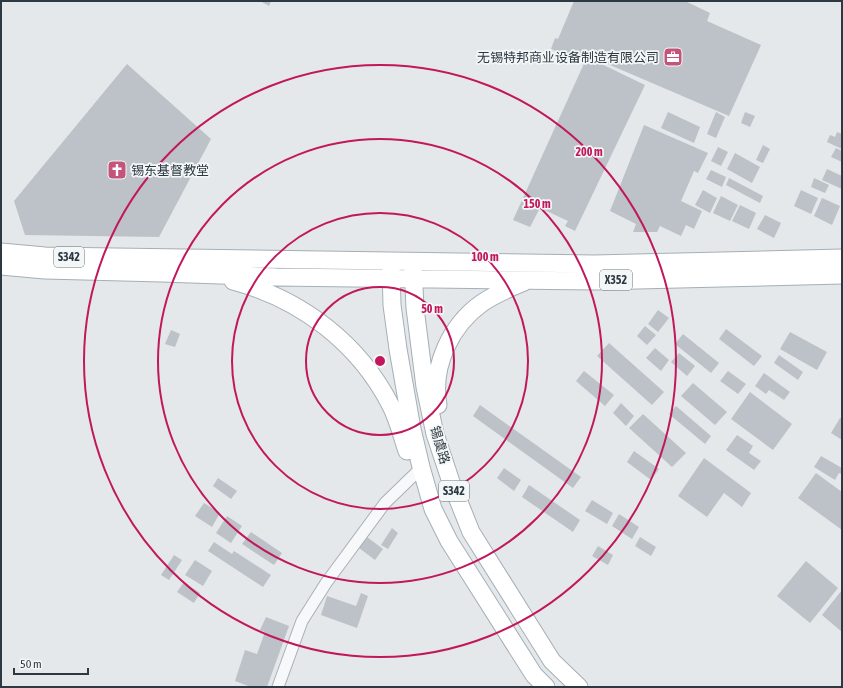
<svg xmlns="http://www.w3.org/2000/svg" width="843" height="688" viewBox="0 0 843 688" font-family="'Asap Condensed','Noto Sans SC',sans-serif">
	<rect width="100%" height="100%" fill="#e4e8eb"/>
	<path fill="#bcc2c7" d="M260 1H271L269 6Z
		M574 1H687V2L710 13 707 21 761 45 729 116 582 53 578 60 551 49 555 38 558 39Z
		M587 57 645 85 575 231 565 226 568 221 540 208 530 227 513 220Z
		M127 64 211 139 159 237 25 235 14 201Z
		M668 112 700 127 694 143 661 128Z
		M716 112 725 117 716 138 707 134Z
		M745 112 755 116 750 127 741 123Z
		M644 125 708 153 698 173 694 171 681 201 702 211 694 229 686 225 681 236 660 226 657 232H633L636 224 610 211Z
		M837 132 842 134V149L827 142 830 135 835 137Z
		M763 145 770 149 763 163 756 160Z
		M718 147 728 152 721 166 711 161Z
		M836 148 842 151V162L831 157Z
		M735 153 760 167 752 183 727 169Z
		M827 169 842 176V189L822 180Z
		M711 170 726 177 722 187 706 179Z
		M729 178 763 196 760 203 726 185Z
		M814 178 829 185 825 193 811 187Z
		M703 190 717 198 710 213 695 205Z
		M801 190 818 198 811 214 794 206Z
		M721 196 738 205 730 221 713 213Z
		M822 198 840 206 832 225 814 216Z
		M740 205 756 213 749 229 732 221Z
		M765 215 781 223 774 238 757 229Z
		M658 310 669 318 658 332 648 324Z
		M645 326 656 335 647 345 637 336Z
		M726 329 762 356 754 366 719 339Z
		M171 330 180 334 175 347 165 344Z
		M790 332 827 352 817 370 780 349Z
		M683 334 719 363 711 373 675 344Z
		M609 343 664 392 652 405 597 356Z
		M655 348 669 360 661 371 646 358Z
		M679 353 695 366 687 376 671 362Z
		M779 355 803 372 798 380 774 363Z
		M584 371 614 395 605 406 576 381Z
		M728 371 746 384 738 394 720 381Z
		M764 373 790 392 784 400 769 390 766 394 755 386Z
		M693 383 727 412 715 425 681 396Z
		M750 392 792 424 773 450 731 419Z
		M621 403 634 416 626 426 613 413Z
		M480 405 581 477 573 488 473 416Z
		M676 406 711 436 705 444 669 414Z
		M643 414 686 453 672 467 629 428Z
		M840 418 842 419V440L831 433Z
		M737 435 753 446 749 453 761 461 754 470 726 450Z
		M634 451 659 469 651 480 627 462Z
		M821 456 842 468V474L839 473 835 480 814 467Z
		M704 458 751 493 742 507 724 493 707 517 678 496Z
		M504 468 521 480 514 491 497 478Z
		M816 473 842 492V530L798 498Z
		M218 478 237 491 231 499 213 486Z
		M529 485 580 520 573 532 522 497Z
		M592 500 613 513 607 524 585 511Z
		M204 503 220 513 212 527 195 516Z
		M619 514 639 527 632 539 612 526Z
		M227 516 242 526 231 543 216 533Z
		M392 528 398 533 388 549 381 545Z
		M251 532 282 553 274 565 242 544Z
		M367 537 383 549 375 560 359 548Z
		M640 537 656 547 651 556 635 546Z
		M214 542 232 554 234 551 271 575 263 587 208 551Z
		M598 546 613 555 608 565 592 556Z
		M174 555 182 560 169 580 161 575Z
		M195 560 212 571 203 586 185 575Z
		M806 561 838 588 810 623 777 596Z
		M184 582 200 593 194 603 177 592Z
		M842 590V632L822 615Z
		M361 593 368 596 357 628 321 615 327 596 356 606Z
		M266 617 289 626 267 687H251L235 681 245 650 257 654 265 632 260 630Z"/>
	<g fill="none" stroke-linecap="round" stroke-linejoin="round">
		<g stroke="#a9b0b5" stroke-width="13">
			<path id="minor" d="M278 687 302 621 326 583 385 503 416 473"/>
		</g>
		<g stroke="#a4afb6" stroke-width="19">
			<path id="primary" d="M1 252 45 256 594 264 842 258
				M1 266 45 270 162 273 276 277 595 281 842 275
				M413 266 415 308 425 387 435 434 451 482 471 532 552 661 579 687
				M391 267 392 305 398 349 412 429 421 467 433 509 449 541 534 675 546 687
				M233 281C301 299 359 343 391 406 398 420 402 436 407 451
				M438 405C431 366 451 325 482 303 495 294 510 288 524 282"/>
		</g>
		<use href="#minor" stroke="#f7f8f9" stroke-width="11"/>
		<use href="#primary" stroke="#fff" stroke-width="17"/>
	</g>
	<g fill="none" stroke="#c2185b" stroke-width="2">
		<circle cx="380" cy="361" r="74"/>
		<circle cx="380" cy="361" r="148"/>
		<circle cx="380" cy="361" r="222"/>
		<circle cx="380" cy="361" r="296"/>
	</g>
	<defs>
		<g id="office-square" transform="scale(1)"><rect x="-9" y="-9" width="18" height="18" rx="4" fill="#c5547a" stroke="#f4f7f8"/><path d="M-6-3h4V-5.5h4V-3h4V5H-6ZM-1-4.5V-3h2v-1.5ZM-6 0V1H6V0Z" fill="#fff"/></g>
		<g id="church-square" transform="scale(1)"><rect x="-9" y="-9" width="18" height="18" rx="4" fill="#c5547a" stroke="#f4f7f8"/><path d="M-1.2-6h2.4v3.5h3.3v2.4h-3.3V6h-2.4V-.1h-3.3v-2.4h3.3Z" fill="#fff"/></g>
	</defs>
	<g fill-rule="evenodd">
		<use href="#office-square" x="673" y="57"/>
		<use href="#church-square" x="117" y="170"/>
	</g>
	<g text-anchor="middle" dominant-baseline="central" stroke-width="3.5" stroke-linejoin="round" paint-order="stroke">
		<g fill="#f4f7f8" stroke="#697279" stroke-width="1">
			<rect x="54" y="247" width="30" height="20" rx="3"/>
			<rect x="600" y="270" width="32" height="20" rx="3"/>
			<rect x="439" y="481" width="30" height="20" rx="3"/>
		</g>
		<g font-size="12" font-weight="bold" fill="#2d3942">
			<text x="69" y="257">S342</text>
			<text x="616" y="280">X352</text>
			<text x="454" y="491">S342</text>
		</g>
		<g font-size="13" fill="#2d3942" stroke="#f4f7f8" text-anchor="end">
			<text x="659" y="57">无锡特邦商业设备制造有限公司</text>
			<text x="131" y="170" text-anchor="start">锡东基督教堂</text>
		</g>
		<g font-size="13" fill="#2d3942" stroke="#f4f7f8">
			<text transform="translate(440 445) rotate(74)">锡虞路</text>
		</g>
	</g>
	<circle cx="380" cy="361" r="6" fill="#c2185b" stroke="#f4f7f8" stroke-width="2"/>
	<g font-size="12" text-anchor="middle" font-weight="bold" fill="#c2185b" stroke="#f4f7f8" stroke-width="3.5" stroke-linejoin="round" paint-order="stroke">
		<text x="589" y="156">200 m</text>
		<text x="537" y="208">150 m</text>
		<text x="485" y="261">100 m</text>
		<text x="432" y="313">50 m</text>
	</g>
	<rect width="843" height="688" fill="none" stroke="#2d3942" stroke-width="4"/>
	<path d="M14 668v6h74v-6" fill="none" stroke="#2d3942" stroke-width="2"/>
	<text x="20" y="668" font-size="12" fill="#2d3942" stroke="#f4f7f8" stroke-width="3" paint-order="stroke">50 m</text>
</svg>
